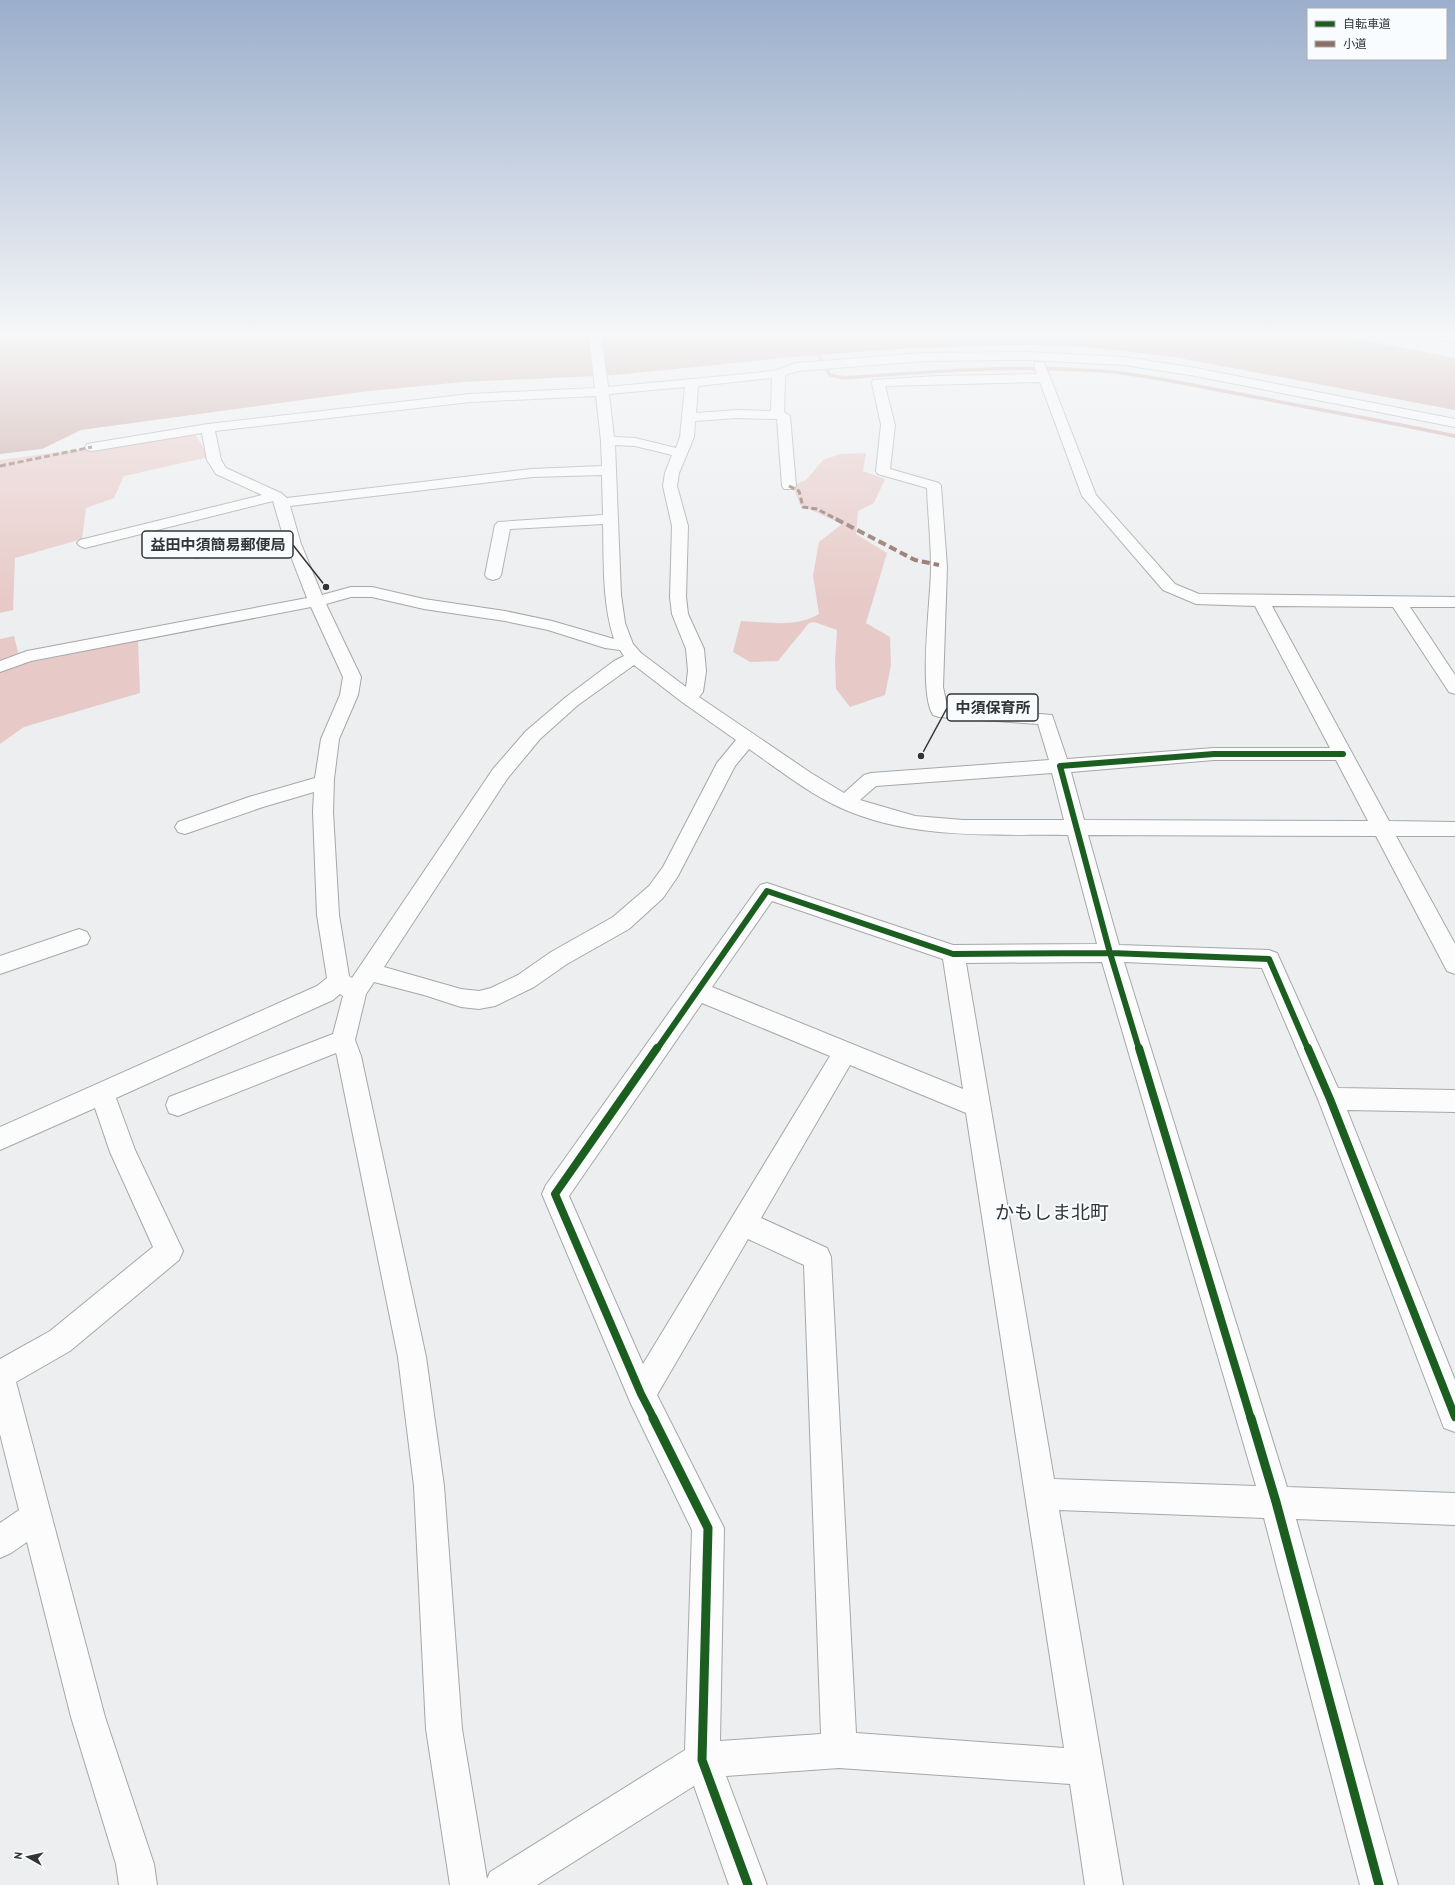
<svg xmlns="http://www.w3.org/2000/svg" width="1455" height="1885" viewBox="0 0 1455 1885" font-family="'PT Sans','Noto Sans JP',sans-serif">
	<rect width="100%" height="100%" fill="#eceef0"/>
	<path fill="#e7cac7" d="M195 434 209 457 124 476 114 498 86 508 82 539 15 558 13 610 0 613V460Z
		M866 453 863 471 885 479 874 503 858 511 856 534 887 553 866 623 890 637 891 665 885 695 850 707 836 689 835 661 837 630 814 622 809 623 778 661 750 662 733 652 741 621C767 622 796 628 819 614L813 575 819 542 842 524 800 505 793 486 806 480 823 460 841 454Z
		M14 636 21 664 138 641 140 693 24 727 0 744V639Z"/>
	<path fill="#c8a4a0" d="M0 334H1331L1455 358V410L1174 357 1088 347 1029 345 911 348 793 357 615 375 463 382 369 391 81 430 42 449 0 454Z"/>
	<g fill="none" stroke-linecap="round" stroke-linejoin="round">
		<path stroke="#c8a4a0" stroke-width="3.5" d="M815 349 830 375 844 378C933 371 1024 364 1113 372 1158 377 1201 387 1245 395 1315 409 1385 421 1455 436"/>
		<g stroke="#a6a7a8" stroke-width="2">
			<path id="minor" d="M589 334H601L608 387 755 373 777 370 796 363 924 353 1027 352 1124 357 1190 367 1455 419V427L1190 375 1124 365 1027 360 924 361 798 371 785 375 784 412 790 416 796 486 794 489H784L782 486 777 419 737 418 695 421 694 437 679 473 677 486 688 526 686 597 688 614 704 649 706 671 703 692 699 697 811 773 844 793 864 775 871 773 1049 760 1038 724 939 717 933 715C918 692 931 600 931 567 931 541 928 515 927 488L878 474 876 471 881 425 872 383 873 380 937 376 1037 374 1034 365 1036 362H1044L1096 495 1175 584 1199 594 1455 597V607H1410L1455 675V694L1449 692 1393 607 1272 606 1389 821 1455 822V836H1396L1455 944V974L1447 971 1376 836 1088 835 1119 945 1269 950 1277 953 1338 1088 1455 1090V1112L1347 1110 1455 1380V1432L1444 1428 1318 1099 1262 968 1124 962 1287 1487 1455 1493V1525L1296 1519 1398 1885H1360L1264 1518 1059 1510 1123 1885H1085L1070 1784 839 1768 726 1776 767 1885H729L694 1786 537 1885H450L426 1729 414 1486 398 1357 337 1056 336 1053 178 1116 169 1113 166 1105 169 1097 333 1034 343 996 340 994 333 1000 116 1098 135 1150 183 1251 179 1260 70 1351 16 1382 105 1717 154 1864 157 1885H119L116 1864 71 1717 27 1542 11 1553 0 1558V1523L19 1510 0 1434V1359L50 1331 153 1247 110 1152 95 1108 0 1150V1127L317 986 327 978 317 915 313 812 314 792 263 807 185 834 178 832 175 827 178 822 249 797 315 778 321 739 340 695 343 677 311 607 31 661 0 672V661L27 651 307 598 285 541 196 558 191 556 188 553 191 550 196 548 282 532 273 501 85 548 80 546 77 543 80 540 262 495 216 474 207 460 202 433 92 451 87 450 85 447 87 444 208 424 470 394 595 388ZM772 378 771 411 737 410 696 413 698 386ZM1040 382 1082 496 1163 590 1196 604 1255 606 1330 748H1214L1067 759 1052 715 947 706 943 687 947 567 941 486 939 483 890 469 895 425 885 386ZM685 387 680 437 676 448 635 438 614 437 609 394ZM596 396 601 441 602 466 532 469 287 498 281 493 226 468 221 460 215 431 470 402ZM615 445 635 446 672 455 665 473 663 486 672 526 670 597 672 614 686 649 688 671 686 687 641 653 633 644 625 623 621 595ZM602 475 603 515 498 522 495 525 485 575 487 578 493 580 499 578 501 575 510 529 603 524C604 562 602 602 614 639L552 621 505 611 424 599 372 587H351L322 595 301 544 290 506 532 477ZM351 597H372L424 609 505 621 548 630 605 648 620 650 624 656 614 661 566 697 526 731 493 769 352 978 349 976 339 915 333 812 334 779 339 739 358 695 361 677 326 604ZM634 665 682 702 736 740 717 763 663 867 649 886 613 917 551 952 518 975 491 988 479 991 461 989 384 967 507 779 540 739 578 705ZM749 749C778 769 808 793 841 808 912 840 992 834 1068 835L1097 944 953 945 767 883 760 885 546 1185 542 1194 631 1404 692 1530 685 1750 490 1872 487 1879 462 1729 444 1486 426 1357 361 1056 355 1040 366 994 374 982 424 995 461 1007 479 1009 495 1006 534 987 567 964 629 929 663 898 678 876 735 766ZM1214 760H1336L1368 821 1084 820 1071 772ZM1052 773 1064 820H963L915 816 860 800 876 786ZM772 901 943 959 963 1089 712 987ZM1102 962 1256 1486 1054 1479 966 963ZM702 1003 830 1056 643 1364 569 1196ZM850 1065 966 1113 1064 1748 856 1733 831 1257 827 1248 761 1218ZM748 1239 804 1265 821 1734 720 1741 724 1528 657 1395Z
				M1415 334H1455V342L1421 338Z
				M79 929 87 932 90 938 87 944 0 974V956Z"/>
		</g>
		<use href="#minor" fill="#fcfcfd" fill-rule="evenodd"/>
		<path stroke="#8d6e63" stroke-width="3" stroke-dasharray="6 3" stroke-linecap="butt" d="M0 466 92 447
			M789 486 799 491 803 507 817 509 838 520"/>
		<path stroke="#8d6e63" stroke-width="4" stroke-dasharray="8 4" stroke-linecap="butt" d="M836 519 915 560 939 565"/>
		<g stroke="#f9fcfe" stroke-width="6">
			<path id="cycleway-far3" d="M1212 754H1343"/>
		</g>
		<g stroke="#f9fcfe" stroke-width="8">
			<path id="cycleway-far2" d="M657 1049 767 891 953 954 1110 953 1269 959 1308 1049
				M1139 1049 1110 953 1060 766 1214 754H1343"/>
		</g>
		<g stroke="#f9fcfe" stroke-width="10">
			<path id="cycleway-far1" d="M1139 1048 1251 1419
				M1308 1048 1330 1099 1455 1417
				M654 1419 641 1394 555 1194 657 1048"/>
		</g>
		<g stroke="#f9fcfe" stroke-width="12">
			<path id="cycleway" d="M653 1418 708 1528 702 1760 748 1885
				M1251 1418 1276 1502 1379 1885"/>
		</g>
		<use href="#cycleway-far3" stroke="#1b5e20" stroke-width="4.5"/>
		<use href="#cycleway-far2" stroke="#1b5e20" stroke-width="6"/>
		<use href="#cycleway-far1" stroke="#1b5e20" stroke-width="8"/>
		<use href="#cycleway" stroke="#1b5e20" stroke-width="9"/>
	</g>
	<linearGradient id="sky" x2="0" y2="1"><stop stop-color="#9baecb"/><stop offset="0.56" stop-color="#f6f7f8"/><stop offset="1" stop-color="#f6f7f8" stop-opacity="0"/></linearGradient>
	<rect width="1455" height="598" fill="url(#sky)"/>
	<g text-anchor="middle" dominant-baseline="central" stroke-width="4" stroke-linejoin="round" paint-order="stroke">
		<g font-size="19" fill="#323435" stroke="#f9fcfe">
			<text x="1052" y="1212">かもしま北町</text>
		</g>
	</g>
	<path fill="none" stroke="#323435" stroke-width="1.5" d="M326 587L293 545M921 756L947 708"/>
	<g fill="#323435" stroke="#f9fcfe" stroke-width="1.5">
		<circle cx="326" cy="587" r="4"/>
		<circle cx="921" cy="756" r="4"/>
	</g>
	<g fill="#f9fcfe" stroke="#323435" stroke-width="1.5">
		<rect x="142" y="531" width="151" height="27" rx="4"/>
		<rect x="947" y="694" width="91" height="27" rx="4"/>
	</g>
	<g font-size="15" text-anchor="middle" font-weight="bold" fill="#323435">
		<text x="218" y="550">益田中須簡易郵便局</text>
		<text x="993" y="713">中須保育所</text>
	</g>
	<rect x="1307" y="8" width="140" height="52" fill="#f9fcfe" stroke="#a9acae"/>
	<rect x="1315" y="21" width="20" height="6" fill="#1b5e20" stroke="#a9acae"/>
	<text x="1343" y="28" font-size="12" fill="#323435">自転車道</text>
	<rect x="1315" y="41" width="20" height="6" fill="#8d6e63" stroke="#a9acae"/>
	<text x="1343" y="48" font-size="12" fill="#323435">小道</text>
	<g transform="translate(28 1857) rotate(278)" stroke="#f9fcfe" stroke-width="3" paint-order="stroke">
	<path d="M0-3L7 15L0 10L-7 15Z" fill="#323435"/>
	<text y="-6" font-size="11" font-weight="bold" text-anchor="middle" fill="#323435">N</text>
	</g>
</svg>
